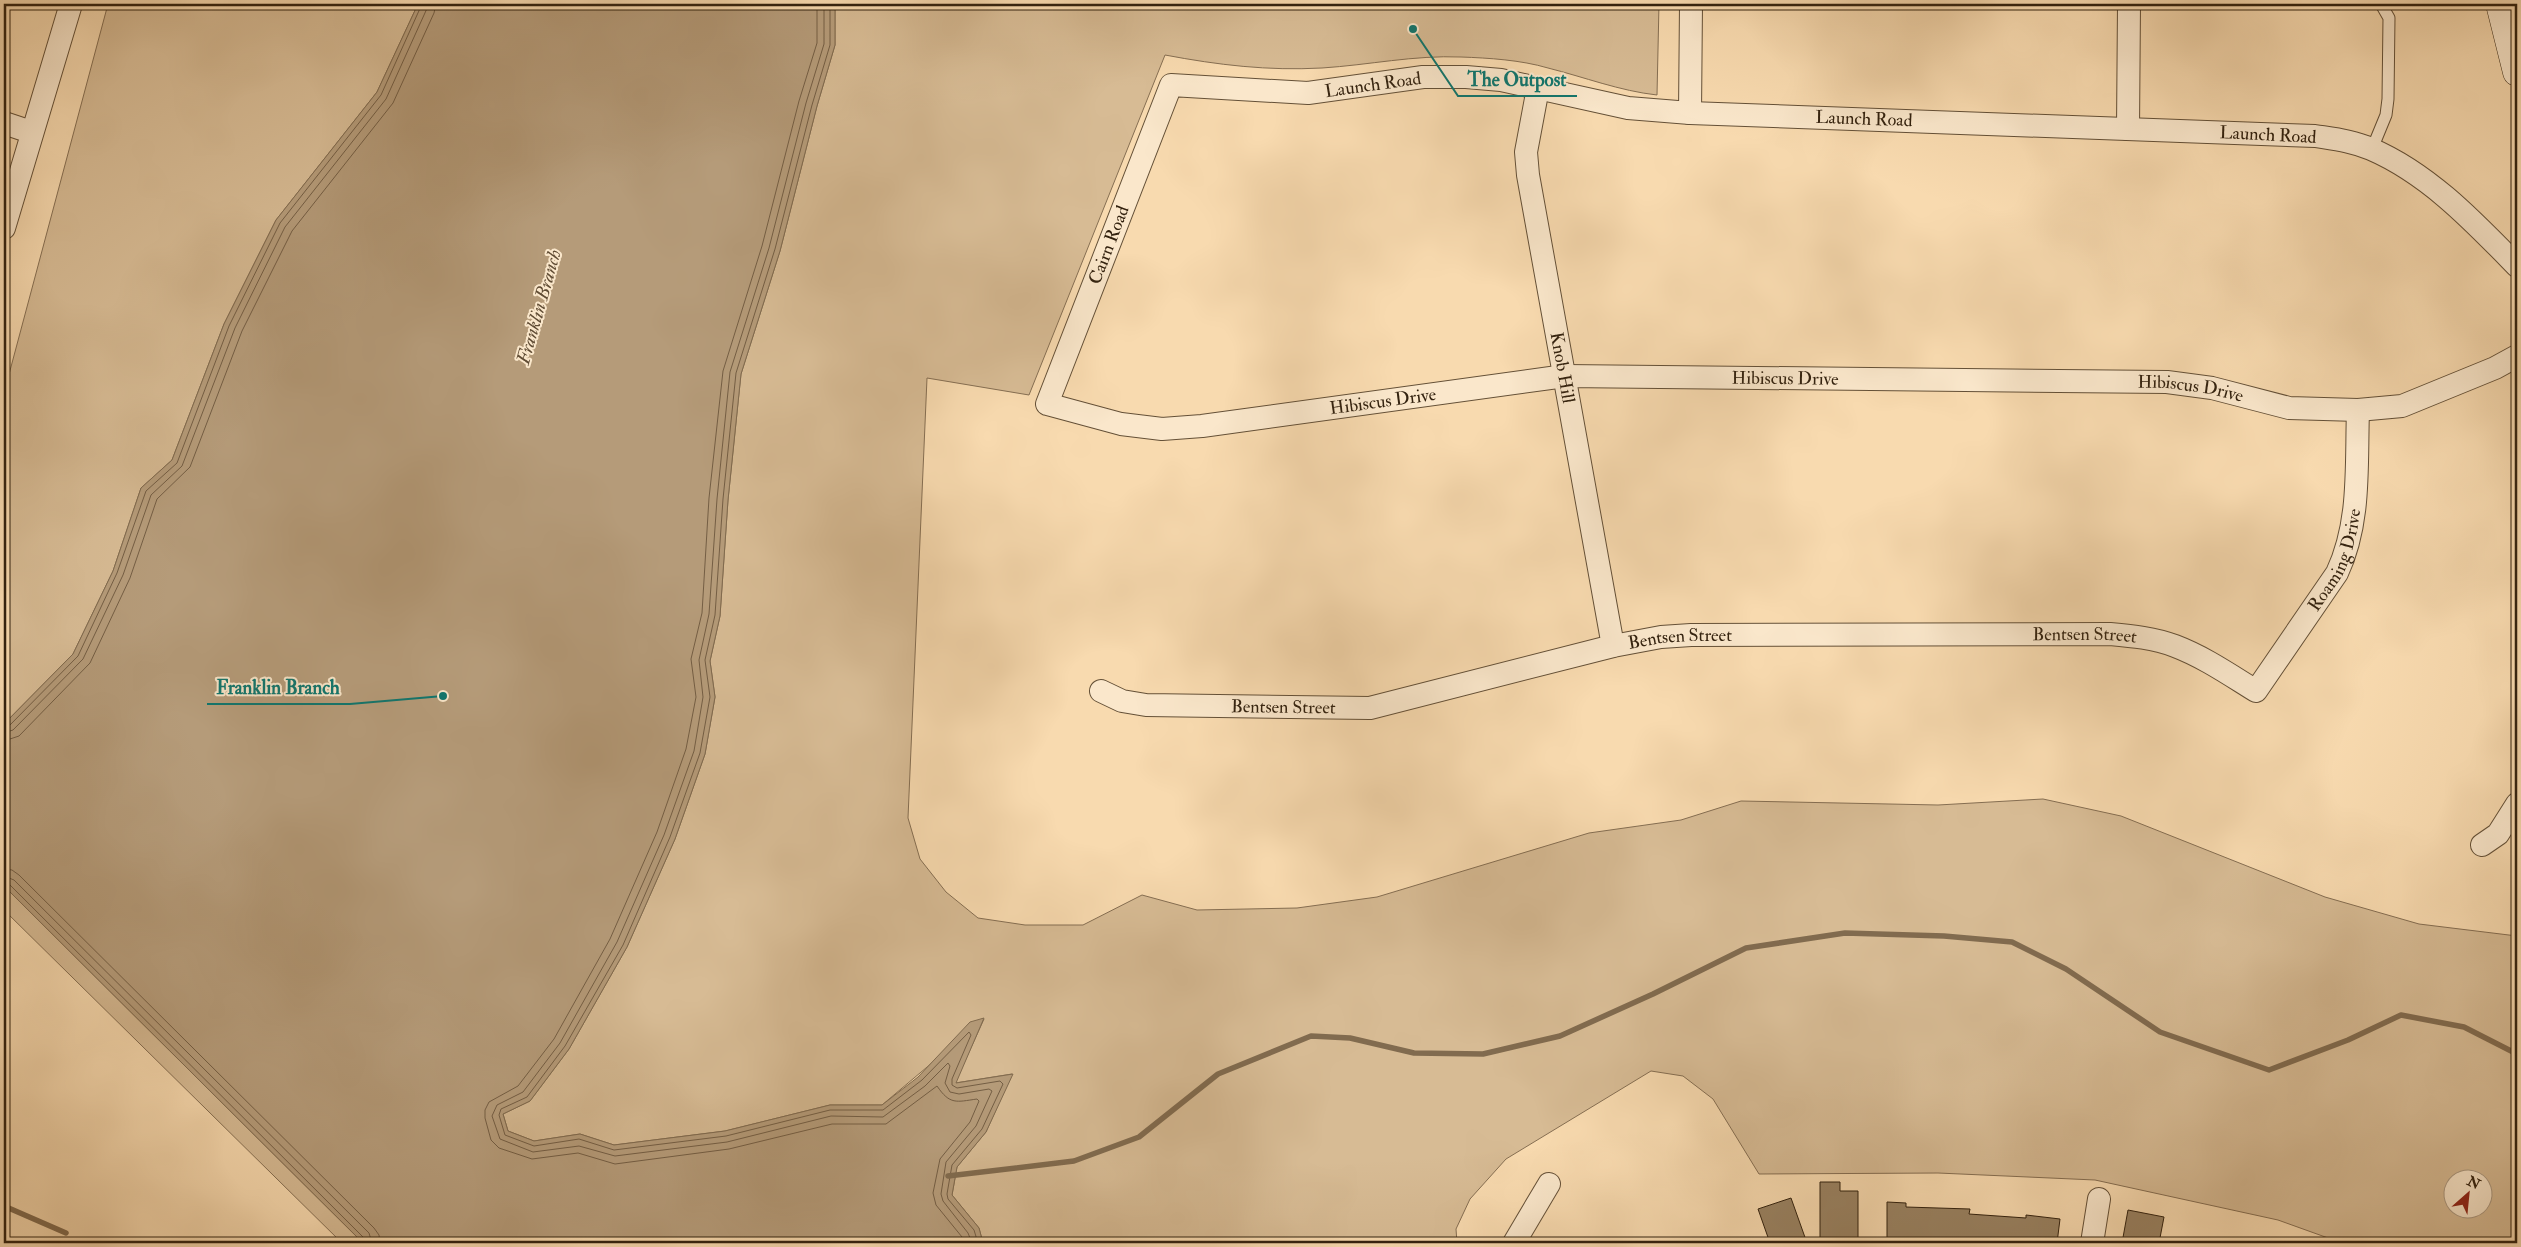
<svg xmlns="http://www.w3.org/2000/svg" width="2521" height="1247" viewBox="0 0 2521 1247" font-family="'IM FELL Double Pica',serif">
	<rect width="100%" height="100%" fill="#f8daaf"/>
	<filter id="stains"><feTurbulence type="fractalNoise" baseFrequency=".004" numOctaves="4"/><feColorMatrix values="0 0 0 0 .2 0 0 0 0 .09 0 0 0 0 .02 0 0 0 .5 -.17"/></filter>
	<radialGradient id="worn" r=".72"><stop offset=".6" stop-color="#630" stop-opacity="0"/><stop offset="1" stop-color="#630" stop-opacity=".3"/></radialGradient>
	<path fill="#d7bb94" stroke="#856e52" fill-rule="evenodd" d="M108 4H418L377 92 276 220 224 324 172 460 141 488 113 571 73 654 4 724V393Z
		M835 4H1659L1657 95C1620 91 1584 77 1548 68 1521 60 1489 58 1461 57 1414 55 1369 65 1322 68 1268 71 1218 65 1165 55L1029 395 927 378 908 818 920 859 946 892 978 918 1025 925H1083L1142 895 1197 910 1297 908 1377 897 1589 833 1681 820 1741 801 1938 805 2043 799 2121 816 2325 897 2419 924 2517 936V1243H2342L2278 1220 2095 1180 1938 1173 1759 1174 1713 1099 1683 1076 1651 1071 1506 1159 1470 1199 1456 1229 1457 1243H983L979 1228 952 1195 957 1167 986 1132 1012 1074 955 1083 984 1019 882 1105H830L725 1131 614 1145 580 1134 534 1141 508 1131 503 1114 530 1101 569 1049 627 947 675 839 705 754 715 697 710 661 720 616 728 500 741 374 780 251 817 106 835 45ZM2454 1180H2484V1210H2454Z
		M4 886 363 1243H342L4 910Z"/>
	<path fill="#b59b79" stroke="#816b4f" d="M418 4H835V45L817 106 780 251 741 374 728 500 720 616 710 661 715 697 705 754 675 839 627 947 569 1049 530 1101 503 1114 508 1131 534 1141 580 1134 614 1145 725 1131 830 1105H882L918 1077 970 1022 984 1018 956 1083 1013 1074 986 1132 957 1167 952 1195 979 1228 983 1243H363L4 886V724L73 654 113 571 141 488 172 460 224 324 276 220 377 92Z"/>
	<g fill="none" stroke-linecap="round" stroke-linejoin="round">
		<path stroke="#745e44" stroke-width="1" d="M817 4V43L799 101 762 246 723 371 709 498 702 613 691 659 696 697 686 749 657 832 610 939 554 1039 518 1086 489 1102 485 1110V1118L491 1140 499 1148 532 1159 578 1153 615 1164 729 1149 832 1124H886L937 1086C950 1105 956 1102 977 1099L979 1101 970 1122 940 1159 933 1193 936 1205 962 1237 964 1243
			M824 4V44L806 103 769 248 730 372 717 499 709 614 699 660 703 697 694 751 664 835 617 942 560 1043 523 1092 497 1105 492 1116 500 1139 533 1152 579 1146 615 1156 727 1142 831 1116 883 1117 925 1086 948 1063 950 1066 945 1083 950 1092 959 1094 989 1089 992 1091 976 1126 946 1162 941 1194 943 1201 968 1233 972 1243
			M830 4V45L812 105 775 249 736 373 723 499 715 615 705 660 710 697 700 753 670 837 623 945 565 1046 527 1097 501 1109 499 1115 505 1135 534 1146 579 1139 614 1150 726 1136 830 1110H883L922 1080 969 1032 971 1035 952 1079V1085L957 1088 1000 1081 1003 1084 982 1129 952 1165 947 1194 948 1199 974 1230 978 1243
			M4 727 9 726 78 656 117 573 146 491 177 463 229 326 280 223 381 95 422 4
			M4 733 13 730 83 659 123 575 151 495 182 466 235 328 285 227 386 99 429 4
			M4 741 19 736 90 663 130 578 157 499 190 467 242 331 292 231 393 103 434 13 436 4
			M4 869 12 870 19 875 374 1228 379 1235 380 1243
			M4 876 14 880 369 1233 372 1243
			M4 883 9 884 364 1238 366 1243"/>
		<path stroke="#816b4f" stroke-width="5.5" d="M948 1176 1074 1161 1139 1137 1218 1074 1311 1036 1350 1038 1414 1053 1483 1054 1560 1036 1653 994 1746 948 1845 933 1944 936 2012 942 2066 969 2160 1032 2269 1070 2348 1040 2401 1015 2464 1027 2517 1054
			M4 1206 66 1233"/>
	</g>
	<path fill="#998262" stroke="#33220f" d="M1820 1182H1840V1191H1858V1243H1820Z
		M1791 1198 1807 1243H1770L1758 1209Z
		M1887 1202 1906 1203V1207L1970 1209 1969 1214 2026 1218V1215L2060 1219 2057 1243H1887Z
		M2128 1210 2164 1217 2159 1243H2122Z"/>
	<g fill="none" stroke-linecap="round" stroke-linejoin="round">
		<g stroke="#645037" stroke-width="13">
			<path id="lane" d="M2372 149 2386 115 2388 99 2389 18 2381 4"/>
		</g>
		<g stroke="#645037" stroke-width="24">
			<g id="street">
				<path id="s1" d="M1538 88 1526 152 1528 175 1613 646"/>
				<path d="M1690 113 1691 4"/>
				<path d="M4 123 31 132"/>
				<path d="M2128 129 2129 4"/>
				<path d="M4 228 71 4"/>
				<path id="s2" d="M2517 266C2474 222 2429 174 2371 149 2353 141 2334 139 2315 136L1690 113 1628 108 1501 80 1466 77H1423L1308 93 1171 85 1047 404 1121 424 1162 429 1202 426 1565 376 2167 382 2212 388 2289 408 2358 410 2402 406 2495 368 2517 356"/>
				<path id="s3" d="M1101 691 1122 701 1146 705 1370 708 1613 646 1661 637 1691 635 2110 634C2132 636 2154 638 2175 646 2204 657 2230 675 2256 691L2337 573C2361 522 2356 466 2358 410"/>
				<path d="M2482 845 2498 834 2517 804"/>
				<path d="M1514 1243 1549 1184"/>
				<path d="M2092 1243 2099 1199"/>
			</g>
		</g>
		<g stroke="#33220f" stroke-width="29">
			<path id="secondary" d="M2500 4 2517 72"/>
		</g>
		<use href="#lane" stroke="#fae7cb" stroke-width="11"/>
		<use href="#street" stroke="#fae7cb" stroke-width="22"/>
		<use href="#secondary" stroke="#fae7cb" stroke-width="28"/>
	</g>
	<g text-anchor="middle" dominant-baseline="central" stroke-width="4" stroke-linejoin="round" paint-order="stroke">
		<g font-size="18" fill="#33220f" stroke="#fae7cb">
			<text transform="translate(1373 85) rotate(-8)">Launch Road</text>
			<text transform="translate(1864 119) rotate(2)">Launch Road</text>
			<text transform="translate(2268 135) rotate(3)">Launch Road</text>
			<text transform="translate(1109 245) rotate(-69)">Cairn Road</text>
			<text stroke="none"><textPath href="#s1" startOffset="284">Knob Hill</textPath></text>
			<text stroke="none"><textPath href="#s2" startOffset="2482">Hibiscus Drive</textPath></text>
			<text stroke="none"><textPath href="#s2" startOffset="2888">Hibiscus Drive</textPath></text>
			<text stroke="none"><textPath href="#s2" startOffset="2078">Hibiscus Drive</textPath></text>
			<text stroke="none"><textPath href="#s3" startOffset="1334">Roaming Drive</textPath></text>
			<text stroke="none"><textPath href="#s3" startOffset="995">Bentsen Street</textPath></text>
			<text stroke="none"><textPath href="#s3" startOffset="590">Bentsen Street</textPath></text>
			<text stroke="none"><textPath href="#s3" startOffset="185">Bentsen Street</textPath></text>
		</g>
		<g font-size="19" font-style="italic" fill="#604c34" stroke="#fae7cb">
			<text transform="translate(539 307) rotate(-74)">Franklin Branch</text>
		</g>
	</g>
	<path fill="none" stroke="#0f766e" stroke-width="2" d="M1413 29L1458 96H1577M443 696L350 704H207"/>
	<g fill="#0f766e" stroke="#fae7cb" stroke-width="2">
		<circle cx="1413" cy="29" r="5"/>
		<circle cx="443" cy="696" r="5"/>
	</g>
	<g font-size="19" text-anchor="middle" font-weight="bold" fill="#0f766e" stroke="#fae7cb" stroke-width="4" stroke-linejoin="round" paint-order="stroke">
		<text x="1517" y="86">The Outpost</text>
		<text x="278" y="694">Franklin Branch</text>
	</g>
	<rect width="2521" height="1247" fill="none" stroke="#f8daaf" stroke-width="20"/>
	<rect x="5" y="5" width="2511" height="1237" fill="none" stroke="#33220f" stroke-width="2.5"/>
	<rect x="10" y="10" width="2501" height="1227" fill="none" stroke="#33220f"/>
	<g transform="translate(2468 1194) rotate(27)"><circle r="24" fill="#fae7cb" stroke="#aa9880"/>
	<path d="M0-4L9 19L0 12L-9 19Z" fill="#8f2418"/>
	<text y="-8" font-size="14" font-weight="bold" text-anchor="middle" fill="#33220f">N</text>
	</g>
	<rect width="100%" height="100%" filter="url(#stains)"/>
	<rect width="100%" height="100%" fill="url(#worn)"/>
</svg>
